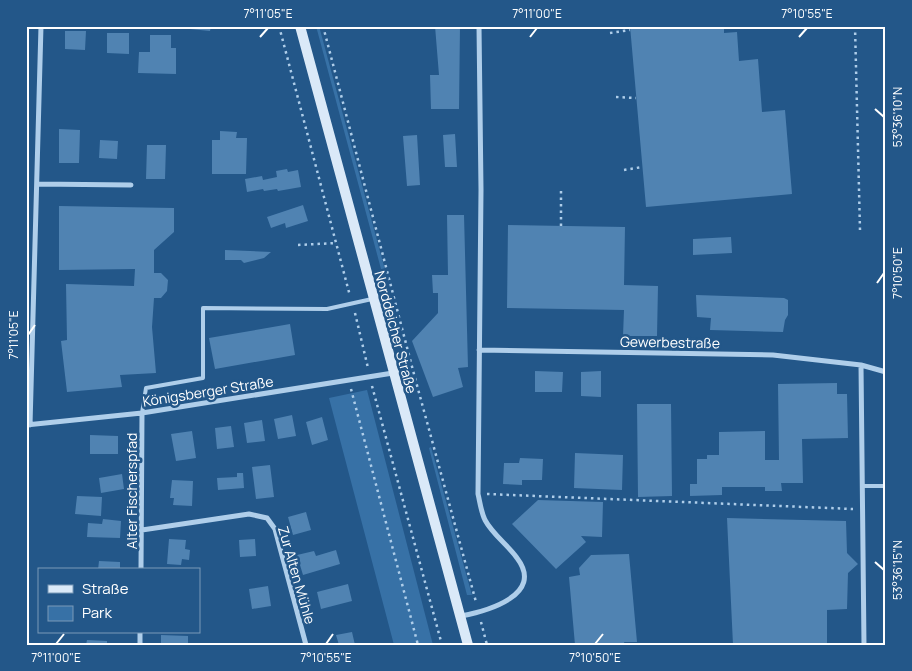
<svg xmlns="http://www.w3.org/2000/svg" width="912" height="671" viewBox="0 0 912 671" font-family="Manrope,sans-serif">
	<rect width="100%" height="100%" fill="#235789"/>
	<path fill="#3771a6" d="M316 26H319L385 270 381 269Z
		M367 390 433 645H394L329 398Z
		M431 447 470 588 472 595H467L429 448Z"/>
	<path fill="#5083b2" d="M190 26H211L210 31 190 29Z
		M435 26H460L459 109H431L430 75H439Z
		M630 26H724V33L737 32 739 61 758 59 762 112 785 110 792 194 646 207Z
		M65 31H86L85 50 65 49Z
		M107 33H129V54L107 53Z
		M150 35H171V48H176V74L138 73 139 52H150Z
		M59 129 80 130 79 163H59Z
		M220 131 237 132 236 138H247L246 174H212V140H220Z
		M455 134 457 167H445L443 135Z
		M417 135 420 185 407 186 403 136Z
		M100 140 118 141 117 159 99 158Z
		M147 145H166L165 179H146Z
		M287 169 288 172 298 170 301 187 278 191 277 189 264 191 263 189 247 192 245 179 262 176 263 180 277 177 276 171Z
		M303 205 308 221 286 228 285 223 271 228 267 217Z
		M59 206 174 208V232L154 250V273H161L168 280 167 291 161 298H154L152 327 156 373 120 375 122 387 67 392 61 341 67 340 66 284 134 286 135 269 59 270Z
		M447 215H464L468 367 458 368 463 387 433 397 412 341 438 313V293H433L432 275H448Z
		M508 225 625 227 624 285 658 286 657 336H623L624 310 507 308Z
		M731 237 732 253 693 255V239Z
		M225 250 271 252 264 258 244 263 241 260H225Z
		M696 295 784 298 788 300V315L785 320 783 332 710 330 711 318 697 317Z
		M290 324 295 355 215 369 209 338Z
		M535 371 563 372 562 392H535Z
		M601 371V397L581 396V372Z
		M837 383V394H847L848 438 802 439 803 483H781L782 491H765V487H722V495L690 496V484H697V459H707V455H719V432L765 431V460H779L778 384Z
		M637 404H671L672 496 638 497Z
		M292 415 296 436 278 439 274 419Z
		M322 417 328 440 312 445 306 422Z
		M262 420 265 441 247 443 244 423Z
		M231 426 234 447 217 449 215 428Z
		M192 431 196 458 176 461 171 434Z
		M90 435 118 436V454H90Z
		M575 453 623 455 622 490 574 488Z
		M520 458 543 459 542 480H522V485L503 484 504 463H519Z
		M270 465 274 497 256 499 252 467Z
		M237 473H243L244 488 218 490 217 478 237 477Z
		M122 474 124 489 101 493 99 478Z
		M172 480 193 481 192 506 173 505 174 498H170Z
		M77 496 102 497 101 516 75 514Z
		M538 500 603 502 602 537 581 536 586 542 556 569 512 524Z
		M306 512 311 530 293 535 288 517Z
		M727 518 846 521 847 553 858 564 848 573 847 609 827 610V645H733Z
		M103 519 121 521 120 538 87 537 88 523 102 524Z
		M169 539 186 540 185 549 190 550 189 560 182 559 181 565 167 564Z
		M255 539 256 556 240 557 239 540Z
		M336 550 340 564 303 575 297 555 314 551 316 556Z
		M629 554 637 642H624L625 645H575L569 577 580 575 579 568 591 555Z
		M99 561 120 562V570H98Z
		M348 584 352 601 321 609 317 592Z
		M268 586 271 606 252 609 249 589Z
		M352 632 355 645H339L336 635Z
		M161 635 188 636V645H161Z
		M87 640 107 641V645H86Z"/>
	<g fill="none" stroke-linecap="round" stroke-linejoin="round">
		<path stroke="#afceea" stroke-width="2.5" stroke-dasharray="2.5 4" stroke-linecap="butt" d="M279 26 350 296
			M323 26 415 378 476 602
			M855 26 860 230
			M610 33 630 30
			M616 97 636 98
			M624 170 642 167
			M561 226V188
			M298 245 336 243
			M355 313 368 368
			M372 386 442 645
			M351 389 418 645
			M487 494 853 509
			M481 622 487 645"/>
		<path stroke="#afceea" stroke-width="4" d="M142 413 146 388 203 378V308L327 309 372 299
			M862 486H886"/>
		<path stroke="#afceea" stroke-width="5" d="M37 184 131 185
			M479 350 773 355 861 365 886 372
			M861 365 864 645
			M26 425 142 413 393 373
			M30 425 41 26
			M142 530 249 514 267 518 275 529 306 645
			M141 570 142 413
			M461 616C487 611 545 595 517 558 508 545 493 535 485 520 481 512 480 502 478 494L481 190 479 26
			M140 645V632"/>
		<path stroke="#dae9f8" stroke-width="10" d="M300 26 468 645"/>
	</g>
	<path fill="none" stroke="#fff" stroke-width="2" d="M260 37 268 28M530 37 537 28M799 37 807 28M875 109 884 117M877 283 884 273M28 335 35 325M875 562 884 570M56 644 64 634M326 644 333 634M595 644 603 634"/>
	<g text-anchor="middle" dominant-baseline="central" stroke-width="5" stroke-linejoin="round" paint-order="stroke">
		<g font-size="14" fill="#fff" stroke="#235789">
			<text transform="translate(396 332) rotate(75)">Norddeicher Straße</text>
			<text transform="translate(670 342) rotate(1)">Gewerbestraße</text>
			<text transform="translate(208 391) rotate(-9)">Königsberger Straße</text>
			<text transform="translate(131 491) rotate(-90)">Alter Fischerspfad</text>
			<text transform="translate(297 575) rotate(74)">Zur Alten Mühle</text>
		</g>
	</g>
	<rect width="912" height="671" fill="none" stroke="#235789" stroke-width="55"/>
	<rect x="38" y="568" width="162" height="65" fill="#235789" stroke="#7b9ab8"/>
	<rect x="48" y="585" width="25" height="8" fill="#dae9f8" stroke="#7b9ab8"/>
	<text x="82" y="594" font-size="15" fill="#ffffff">Straße</text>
	<rect x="48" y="606" width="25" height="15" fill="#3771a6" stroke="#7b9ab8"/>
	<text x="82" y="618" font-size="15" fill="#ffffff">Park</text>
	<rect x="28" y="28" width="856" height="616" fill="none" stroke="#fff" stroke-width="2"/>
	<g font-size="12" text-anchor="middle" fill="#fff">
		<text x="268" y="18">7°11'05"E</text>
		<text x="537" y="18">7°11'00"E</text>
		<text x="807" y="18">7°10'55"E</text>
		<text transform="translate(898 117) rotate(-90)" y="4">53°36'10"N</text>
		<text transform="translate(898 273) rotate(-90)" y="4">7°10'50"E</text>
		<text transform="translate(14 335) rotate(-90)" y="4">7°11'05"E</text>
		<text transform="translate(898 570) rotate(-90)" y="4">53°36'15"N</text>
		<text x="56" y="662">7°11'00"E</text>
		<text x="326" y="662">7°10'55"E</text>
		<text x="595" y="662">7°10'50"E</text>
	</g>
</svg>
